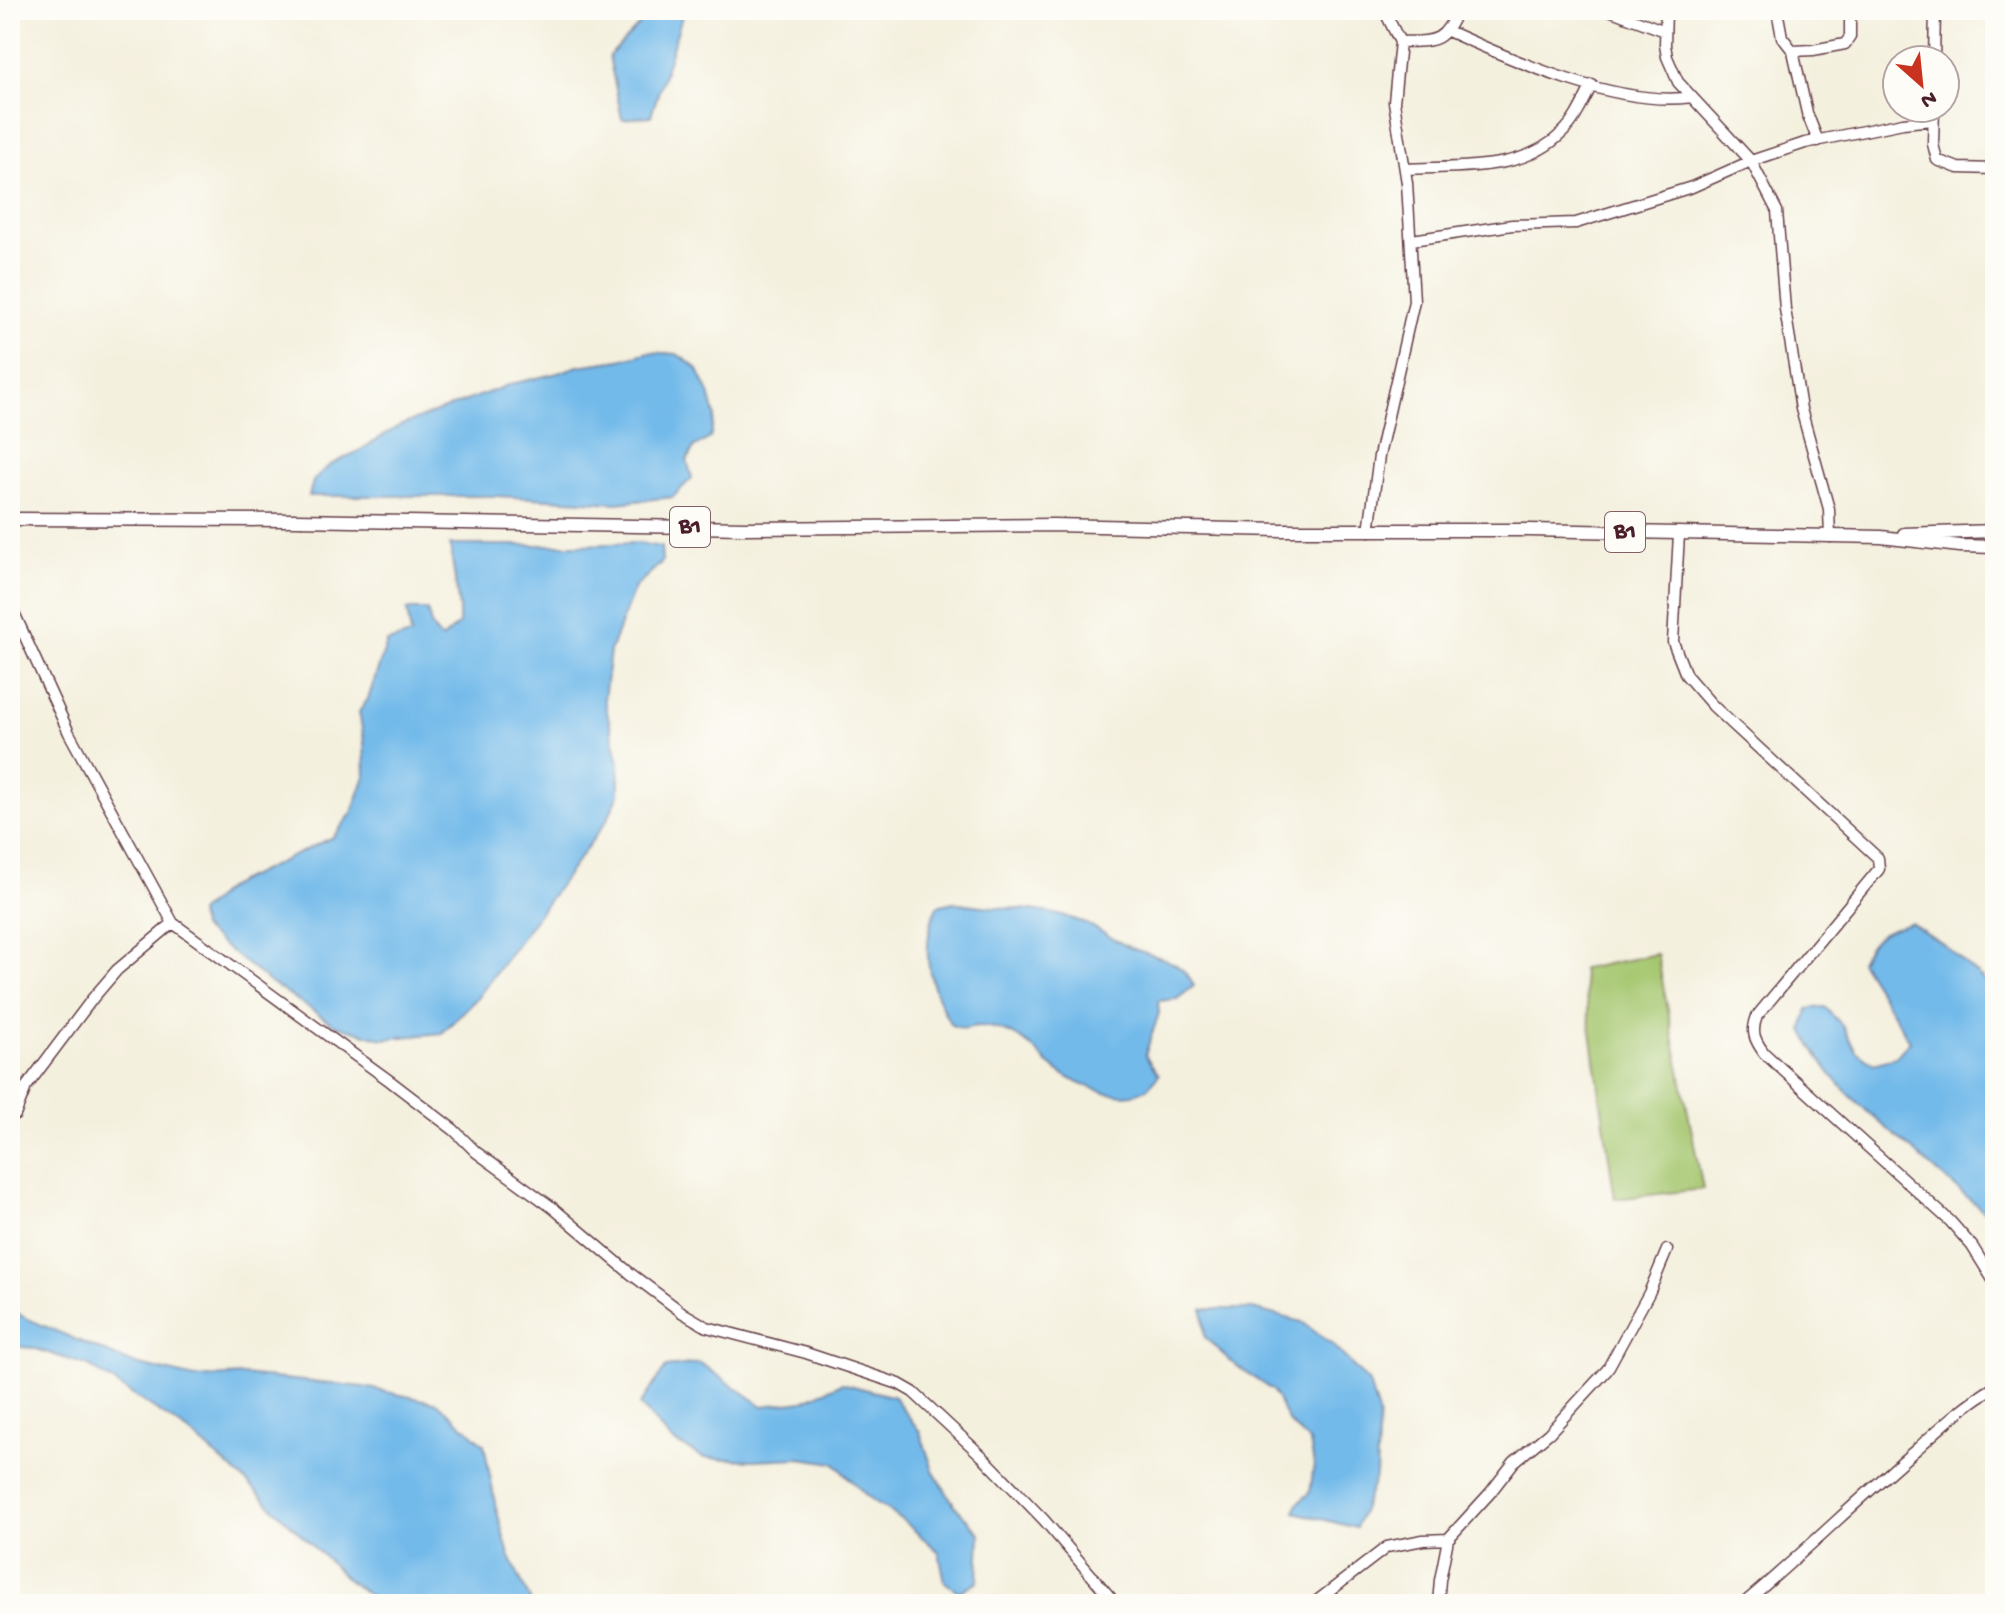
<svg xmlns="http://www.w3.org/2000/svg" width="2005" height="1614" viewBox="0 0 2005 1614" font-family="'Gochi Hand',sans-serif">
	<rect width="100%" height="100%" fill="#fdfcf7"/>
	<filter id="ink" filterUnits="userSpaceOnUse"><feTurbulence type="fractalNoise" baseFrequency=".0125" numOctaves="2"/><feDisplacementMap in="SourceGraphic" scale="16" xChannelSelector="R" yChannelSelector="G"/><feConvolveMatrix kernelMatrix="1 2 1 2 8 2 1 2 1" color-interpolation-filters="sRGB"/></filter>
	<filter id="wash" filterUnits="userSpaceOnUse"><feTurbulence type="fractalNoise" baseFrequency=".006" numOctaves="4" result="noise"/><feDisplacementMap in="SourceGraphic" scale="32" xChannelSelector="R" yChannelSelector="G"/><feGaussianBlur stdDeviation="1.8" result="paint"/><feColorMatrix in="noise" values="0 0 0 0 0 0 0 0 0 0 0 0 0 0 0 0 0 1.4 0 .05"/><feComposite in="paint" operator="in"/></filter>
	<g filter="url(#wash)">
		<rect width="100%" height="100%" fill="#f4f0de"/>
		<path fill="#a6c770" stroke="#78734e" stroke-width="2" d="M1657 954 1703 1189 1615 1199 1582 969Z"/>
		<path fill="#72baea" stroke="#5e6c8a" stroke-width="2" d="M644 10H684L651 116 622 119 609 56 641 23Z
			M649 352 677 354 697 368 709 393 715 416 710 438 694 447 687 460 692 478 673 497 617 503 497 496H309L313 481 330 465 359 451 399 426 511 384 558 373 578 366 620 360Z
			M639 543 661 547 662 562 635 587 610 651 604 699 619 763V794L607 820 478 997 442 1033 383 1039 335 1025 268 981 201 928 199 913 228 887 333 837 352 813 365 776 364 740 359 712 368 699 387 642 411 635 407 610H427L432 628 442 639 459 624V608L450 545H579Z
			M953 902C993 910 1035 906 1074 919 1094 925 1111 939 1129 947 1155 958 1182 958 1194 986L1177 999 1158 1001 1159 1013 1145 1055 1159 1075C1155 1079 1151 1086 1146 1089 1120 1106 1068 1081 1047 1063 1041 1057 1036 1050 1029 1045 1014 1033 983 1020 965 1029L951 1025C929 986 919 949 937 906Z
			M1911 923 1943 944 1995 990V1219C1963 1196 1935 1169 1905 1144 1860 1105 1831 1085 1803 1030L1808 1009 1825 1007 1842 1025 1856 1051 1874 1064 1896 1057 1910 1041 1860 961C1874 934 1882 931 1911 923Z
			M10 1307 23 1317 131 1363 195 1378 243 1375 364 1387 438 1403 484 1444 496 1508 509 1555 532 1604H381L349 1581 249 1484 189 1432 89 1366 33 1348 10 1346Z
			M1203 1309H1253L1302 1322 1335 1347 1369 1383 1379 1417 1376 1475 1356 1528 1295 1512 1298 1503 1310 1493 1314 1465 1310 1442 1289 1423 1273 1391 1231 1362 1205 1337Z
			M700 1363 763 1406 803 1401 842 1383 894 1397 920 1432 933 1470 955 1506 980 1533 978 1581 959 1592 945 1582 939 1552 905 1522 867 1496 834 1463 800 1458 753 1460 704 1458 671 1440 640 1405 666 1367Z"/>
	</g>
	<g filter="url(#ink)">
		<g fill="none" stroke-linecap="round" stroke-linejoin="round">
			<g stroke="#643e46" stroke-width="13">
				<path id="minor" d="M1609 10 1665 31
					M1666 10 1665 45 1667 57 1678 82 1751 161 1777 211 1785 309 1801 409 1829 509 1830 537
					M1777 10 1782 37 1793 51 1807 113 1818 141
					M1448 31C1514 61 1620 108 1692 97
					M1400 42C1433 41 1444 44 1457 10
					M1793 51 1813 50 1845 44 1850 37V10
					M1934 60 1935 10
					M1934 108 1933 144 1937 160 1958 168 1995 169
					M1405 169C1458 166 1522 173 1562 133 1576 120 1583 102 1592 85
					M1412 240 1512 225 1576 223 1692 187 1751 161 1805 143 1903 123 1933 120
					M1369 531 1379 456 1414 301 1407 183 1394 102 1400 42 1384 10
					M1679 534 1673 642 1686 675 1713 706 1878 858 1879 869 1757 1016C1751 1032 1754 1039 1764 1053L1950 1221 1972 1246 1995 1283
					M10 604 69 733 173 923 390 1081 454 1130 476 1152 553 1208 631 1274 683 1313 707 1327 806 1353 899 1384 913 1392 982 1456 1044 1520 1116 1604
					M15 1115 26 1087 93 998 117 970 173 923
					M1313 1604 1387 1547 1423 1540 1448 1539
					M1438 1604 1440 1580 1448 1539 1490 1493 1514 1462 1549 1433 1607 1370 1649 1293 1667 1250
					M1743 1604C1803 1554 1858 1499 1918 1448 1942 1426 1967 1403 1995 1387"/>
			</g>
			<g stroke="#643e46" stroke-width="15">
				<path id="major" d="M10 519 297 520 746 528 1053 525 1281 530H1529L1881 537 1960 546 1995 547
					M1904 534 1995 531"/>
			</g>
			<use href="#minor" stroke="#fff" stroke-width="10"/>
			<use href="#major" stroke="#fff" stroke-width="12"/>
		</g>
	</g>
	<g text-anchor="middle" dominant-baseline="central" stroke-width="6" stroke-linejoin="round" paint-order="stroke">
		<g fill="#fdfcf7" stroke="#806168" stroke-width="2">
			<rect x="670" y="507" width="40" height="40" rx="6"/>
			<rect x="1605" y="512" width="40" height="40" rx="6"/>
		</g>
		<g font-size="24" font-weight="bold" fill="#4a1f2b">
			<text x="690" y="527">B1</text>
			<text x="1625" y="532">B1</text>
		</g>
	</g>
	<rect width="2005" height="1614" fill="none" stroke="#fdfcf7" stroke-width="40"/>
	<g transform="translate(1921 84) rotate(153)"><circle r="38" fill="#fdfcf7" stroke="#b5a4a5" stroke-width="2"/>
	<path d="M0-6L14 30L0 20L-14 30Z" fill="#c8321e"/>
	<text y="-12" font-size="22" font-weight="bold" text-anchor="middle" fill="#4a1f2b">N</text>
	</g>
</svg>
